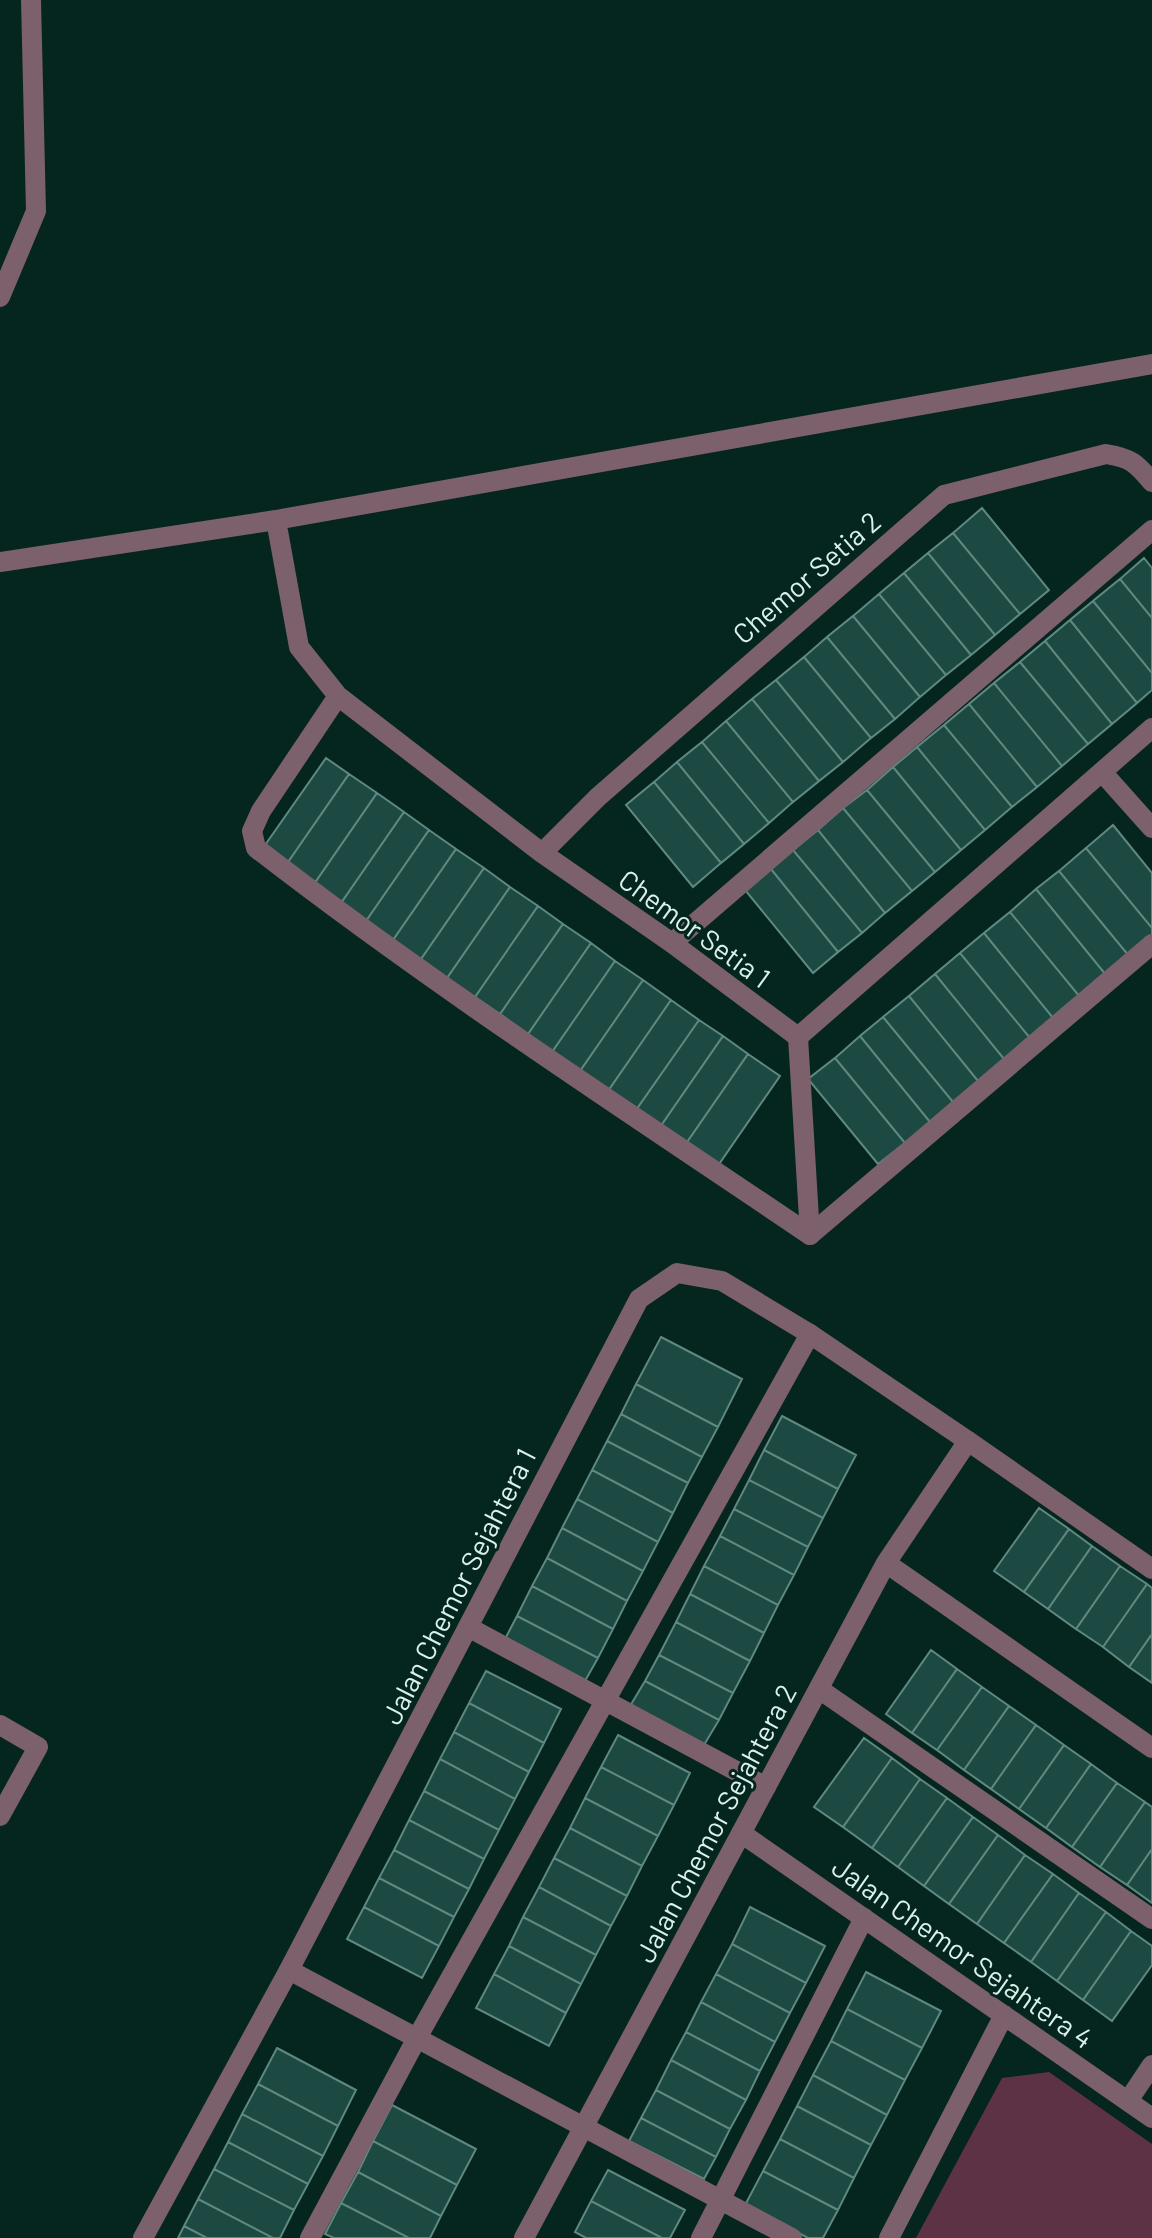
<svg xmlns="http://www.w3.org/2000/svg" width="1152" height="2238" viewBox="0 0 1152 2238" font-family="Barlow,sans-serif">
	<rect width="100%" height="100%" fill="#05251f"/>
	<path fill="#5e3245" d="M1049 2072 1152 2144V2238H916L1002 2078Z"/>
	<path fill="#1c4941" stroke="#5f8980" stroke-width="2" d="M982 508 1049 590 1020 614 953 533Z
		M953 533 1020 614 995 635 928 553Z
		M928 553 995 635 971 655 904 573Z
		M1144 558 1152 568V618L1120 579Z
		M904 573 971 655 946 675 879 594Z
		M1120 579 1152 618V673L1093 601Z
		M879 594 946 675 920 697 853 616Z
		M1093 601 1152 673V690L1137 703 1070 620Z
		M853 616 920 697 895 719 827 637Z
		M1070 620 1137 703 1112 724 1045 641Z
		M827 637 895 719 871 738 804 657Z
		M1045 641 1112 724 1088 744 1020 662Z
		M804 657 871 738 843 762 776 680Z
		M1020 662 1088 744 1062 766 994 683Z
		M776 680 843 762 819 781 752 699Z
		M994 683 1062 766 1037 787 969 704Z
		M752 699 819 781 793 802 726 721Z
		M969 704 1037 787 1012 807 944 725Z
		M726 721 793 802 769 823 702 742Z
		M944 725 1012 807 985 830 917 747Z
		M702 742 769 823 744 844 677 762Z
		M917 747 985 830 961 850 893 767Z
		M326 758 349 774 286 865 263 848Z
		M677 762 744 844 721 863 654 782Z
		M893 767 961 850 935 872 867 790Z
		M349 774 377 793 314 884 286 865Z
		M654 782 721 863 693 887 626 805Z
		M867 790 935 872 912 891 843 808Z
		M377 793 404 812 341 903 314 884Z
		M843 808 912 891 885 913 818 830Z
		M404 812 429 830 366 921 341 903Z
		M1113 825 1152 873V928L1086 848Z
		M429 830 456 849 393 940 366 921Z
		M818 830 885 913 862 933 793 850Z
		M1086 848 1152 928V936L1129 956 1059 871Z
		M456 849 484 868 421 959 393 940Z
		M793 850 862 933 838 952 771 869Z
		M484 868 510 887 447 978 421 959Z
		M771 869 838 952 813 973 745 890Z
		M1059 871 1129 956 1106 975 1036 889Z
		M510 887 538 906 475 997 447 978Z
		M1036 889 1106 975 1080 997 1010 912Z
		M538 906 563 924 500 1014 475 997Z
		M1010 912 1080 997 1053 1018 984 933Z
		M563 924 591 943 528 1034 500 1014Z
		M984 933 1053 1018 1030 1038 960 953Z
		M591 943 615 961 552 1052 528 1034Z
		M960 953 1030 1038 1004 1059 935 974Z
		M615 961 643 980 580 1071 552 1052Z
		M935 974 1004 1059 978 1081 909 996Z
		M643 980 671 1000 608 1091 580 1071Z
		M909 996 978 1081 953 1102 883 1017Z
		M671 1000 699 1020 636 1110 608 1091Z
		M883 1017 953 1102 930 1122 860 1036Z
		M699 1020 723 1036 660 1127 636 1110Z
		M723 1036 748 1054 685 1145 660 1127Z
		M860 1036 930 1122 905 1143 835 1058Z
		M748 1054 780 1076 717 1167 685 1145Z
		M835 1058 905 1143 878 1164 808 1079Z
		M661 1337 742 1379 718 1427 636 1384Z
		M636 1384 718 1427 702 1457 621 1414Z
		M621 1414 702 1457 688 1483 607 1441Z
		M782 1416 856 1455 838 1489 764 1450Z
		M607 1441 688 1483 673 1513 592 1470Z
		M764 1450 838 1489 823 1518 749 1480Z
		M592 1470 673 1513 658 1542 577 1499Z
		M749 1480 823 1518 808 1547 734 1509Z
		M577 1499 658 1542 643 1571 562 1528Z
		M1039 1508 1069 1529 1024 1592 994 1571Z
		M734 1509 808 1547 794 1575 720 1536Z
		M562 1528 643 1571 627 1601 547 1558Z
		M1069 1529 1092 1546 1048 1609 1024 1592Z
		M720 1536 794 1575 778 1605 704 1566Z
		M1092 1546 1120 1566 1076 1629 1048 1609Z
		M547 1558 627 1601 613 1629 532 1586Z
		M704 1566 778 1605 764 1633 690 1594Z
		M1120 1566 1147 1584 1103 1647 1076 1629Z
		M1147 1584 1152 1588V1634L1129 1667 1103 1647Z
		M532 1586 613 1629 598 1658 517 1616Z
		M690 1594 764 1633 750 1661 676 1622Z
		M517 1616 598 1658 585 1681 505 1639Z
		M676 1622 750 1661 733 1693 659 1655Z
		M1152 1634V1683L1129 1667Z
		M931 1650 957 1669 912 1733 886 1714Z
		M659 1655 733 1693 719 1720 645 1681Z
		M957 1669 982 1687 937 1750 912 1733Z
		M486 1671 561 1709 544 1743 469 1703Z
		M645 1681 719 1720 704 1745 630 1706Z
		M982 1687 1009 1706 964 1770 937 1750Z
		M469 1703 544 1743 529 1772 454 1732Z
		M1009 1706 1036 1725 991 1789 964 1770Z
		M1036 1725 1064 1745 1019 1809 991 1789Z
		M454 1732 529 1772 515 1799 440 1759Z
		M618 1735 690 1773 674 1805 601 1767Z
		M864 1738 892 1758 843 1827 814 1807Z
		M1064 1745 1091 1764 1046 1828 1019 1809Z
		M892 1758 920 1779 872 1848 843 1827Z
		M440 1759 515 1799 499 1830 424 1791Z
		M1091 1764 1117 1783 1072 1847 1046 1828Z
		M601 1767 674 1805 658 1836 585 1798Z
		M920 1779 947 1798 898 1867 872 1848Z
		M1117 1783 1145 1802 1100 1867 1072 1847Z
		M424 1791 499 1830 484 1859 409 1820Z
		M585 1798 658 1836 642 1866 570 1828Z
		M947 1798 973 1817 924 1886 898 1867Z
		M1145 1802 1152 1807V1849L1127 1885 1100 1867Z
		M973 1817 998 1835 949 1904 924 1886Z
		M409 1820 484 1859 469 1889 394 1850Z
		M570 1828 642 1866 627 1896 554 1858Z
		M998 1835 1025 1855 977 1924 949 1904Z
		M1152 1849V1903L1127 1885Z
		M394 1850 469 1889 454 1917 379 1878Z
		M1025 1855 1053 1874 1004 1943 977 1924Z
		M554 1858 627 1896 611 1926 539 1887Z
		M1053 1874 1079 1893 1031 1962 1004 1943Z
		M379 1878 454 1917 439 1946 364 1907Z
		M539 1887 611 1926 596 1955 523 1917Z
		M1079 1893 1106 1912 1057 1981 1031 1962Z
		M364 1907 439 1946 422 1978 347 1939Z
		M750 1907 825 1946 806 1983 732 1944Z
		M1106 1912 1131 1931 1083 2000 1057 1981Z
		M523 1917 596 1955 581 1984 509 1946Z
		M1131 1931 1152 1946V1965L1112 2021 1083 2000Z
		M732 1944 806 1983 790 2013 716 1974Z
		M509 1946 581 1984 566 2013 494 1974Z
		M866 1972 941 2011 922 2048 847 2009Z
		M494 1974 566 2013 549 2046 476 2008Z
		M716 1974 790 2013 775 2042 701 2002Z
		M701 2002 775 2042 760 2071 686 2032Z
		M847 2009 922 2048 905 2080 831 2041Z
		M686 2032 760 2071 746 2100 671 2060Z
		M831 2041 905 2080 887 2115 813 2075Z
		M277 2048 356 2090 338 2126 258 2084Z
		M671 2060 746 2100 730 2129 656 2090Z
		M813 2075 887 2115 871 2145 797 2106Z
		M258 2084 338 2126 323 2156 242 2114Z
		M656 2090 730 2129 716 2157 641 2118Z
		M392 2105 476 2149 457 2185 373 2141Z
		M797 2106 871 2145 854 2178 780 2139Z
		M242 2114 323 2156 308 2184 228 2142Z
		M641 2118 716 2157 704 2179 629 2141Z
		M780 2139 854 2178 838 2210 763 2171Z
		M373 2141 457 2185 441 2216 358 2172Z
		M228 2142 308 2184 294 2210 214 2169Z
		M214 2169 294 2210 280 2238H273L198 2199Z
		M608 2170 685 2210 670 2238H662L591 2201Z
		M763 2171 838 2210 823 2238H808L745 2205Z
		M358 2172 441 2216 430 2238H409L341 2203Z
		M198 2199 273 2238H207L184 2226Z
		M591 2201 662 2238H586L575 2232Z
		M341 2203 409 2238H334L325 2234Z
		M184 2226 207 2238H178Z"/>
	<g fill="none" stroke-linecap="round" stroke-linejoin="round">
		<path stroke="#7c606b" stroke-width="20" d="M672 943 1152 530
			M798 1037 810 1235
			M968 1441 1152 1569
			M468 1627 766 1787
			M819 1689 1152 1919
			M289 1970 792 2238
			M310 2238 417 2038 810 1334
			M701 2238 864 1918"/>
		<path stroke="#7c606b" stroke-width="20" d="M0 297 36 211 31 0
			M276 520 299 647 338 696 542 853 672 943 798 1037 1152 728
			M0 562 276 520 1152 364
			M338 696 261 811 252 831 256 848C434 986 624 1109 810 1235L1152 944
			M1102 772 1152 828
			M542 853 598 797 944 495 1106 454C1131 458 1136 463 1152 482
			M886 1563 1152 1748
			M0 1725 38 1747 0 1816
			M741 1833 1152 2118
			M1128 2101 1152 2065
			M143 2238 289 1970 639 1299 677 1273 722 1281 810 1334 968 1441 886 1563 524 2238
			M889 2238 1004 2015"/>
	</g>
	<g text-anchor="middle" dominant-baseline="central" stroke-width="6" stroke-linejoin="round" paint-order="stroke">
		<g font-size="28" fill="#dbf1eb" stroke="#05251f">
			<text transform="translate(806 577) rotate(-41)">Chemor Setia 2</text>
			<text transform="translate(695 928) rotate(36)">Chemor Setia 1</text>
			<text transform="translate(458 1586) rotate(-63)">Jalan Chemor Sejahtera 1</text>
			<text transform="translate(715 1823) rotate(-62)">Jalan Chemor Sejahtera 2</text>
			<text transform="translate(963 1952) rotate(35)">Jalan Chemor Sejahtera 4</text>
		</g>
	</g>
</svg>
